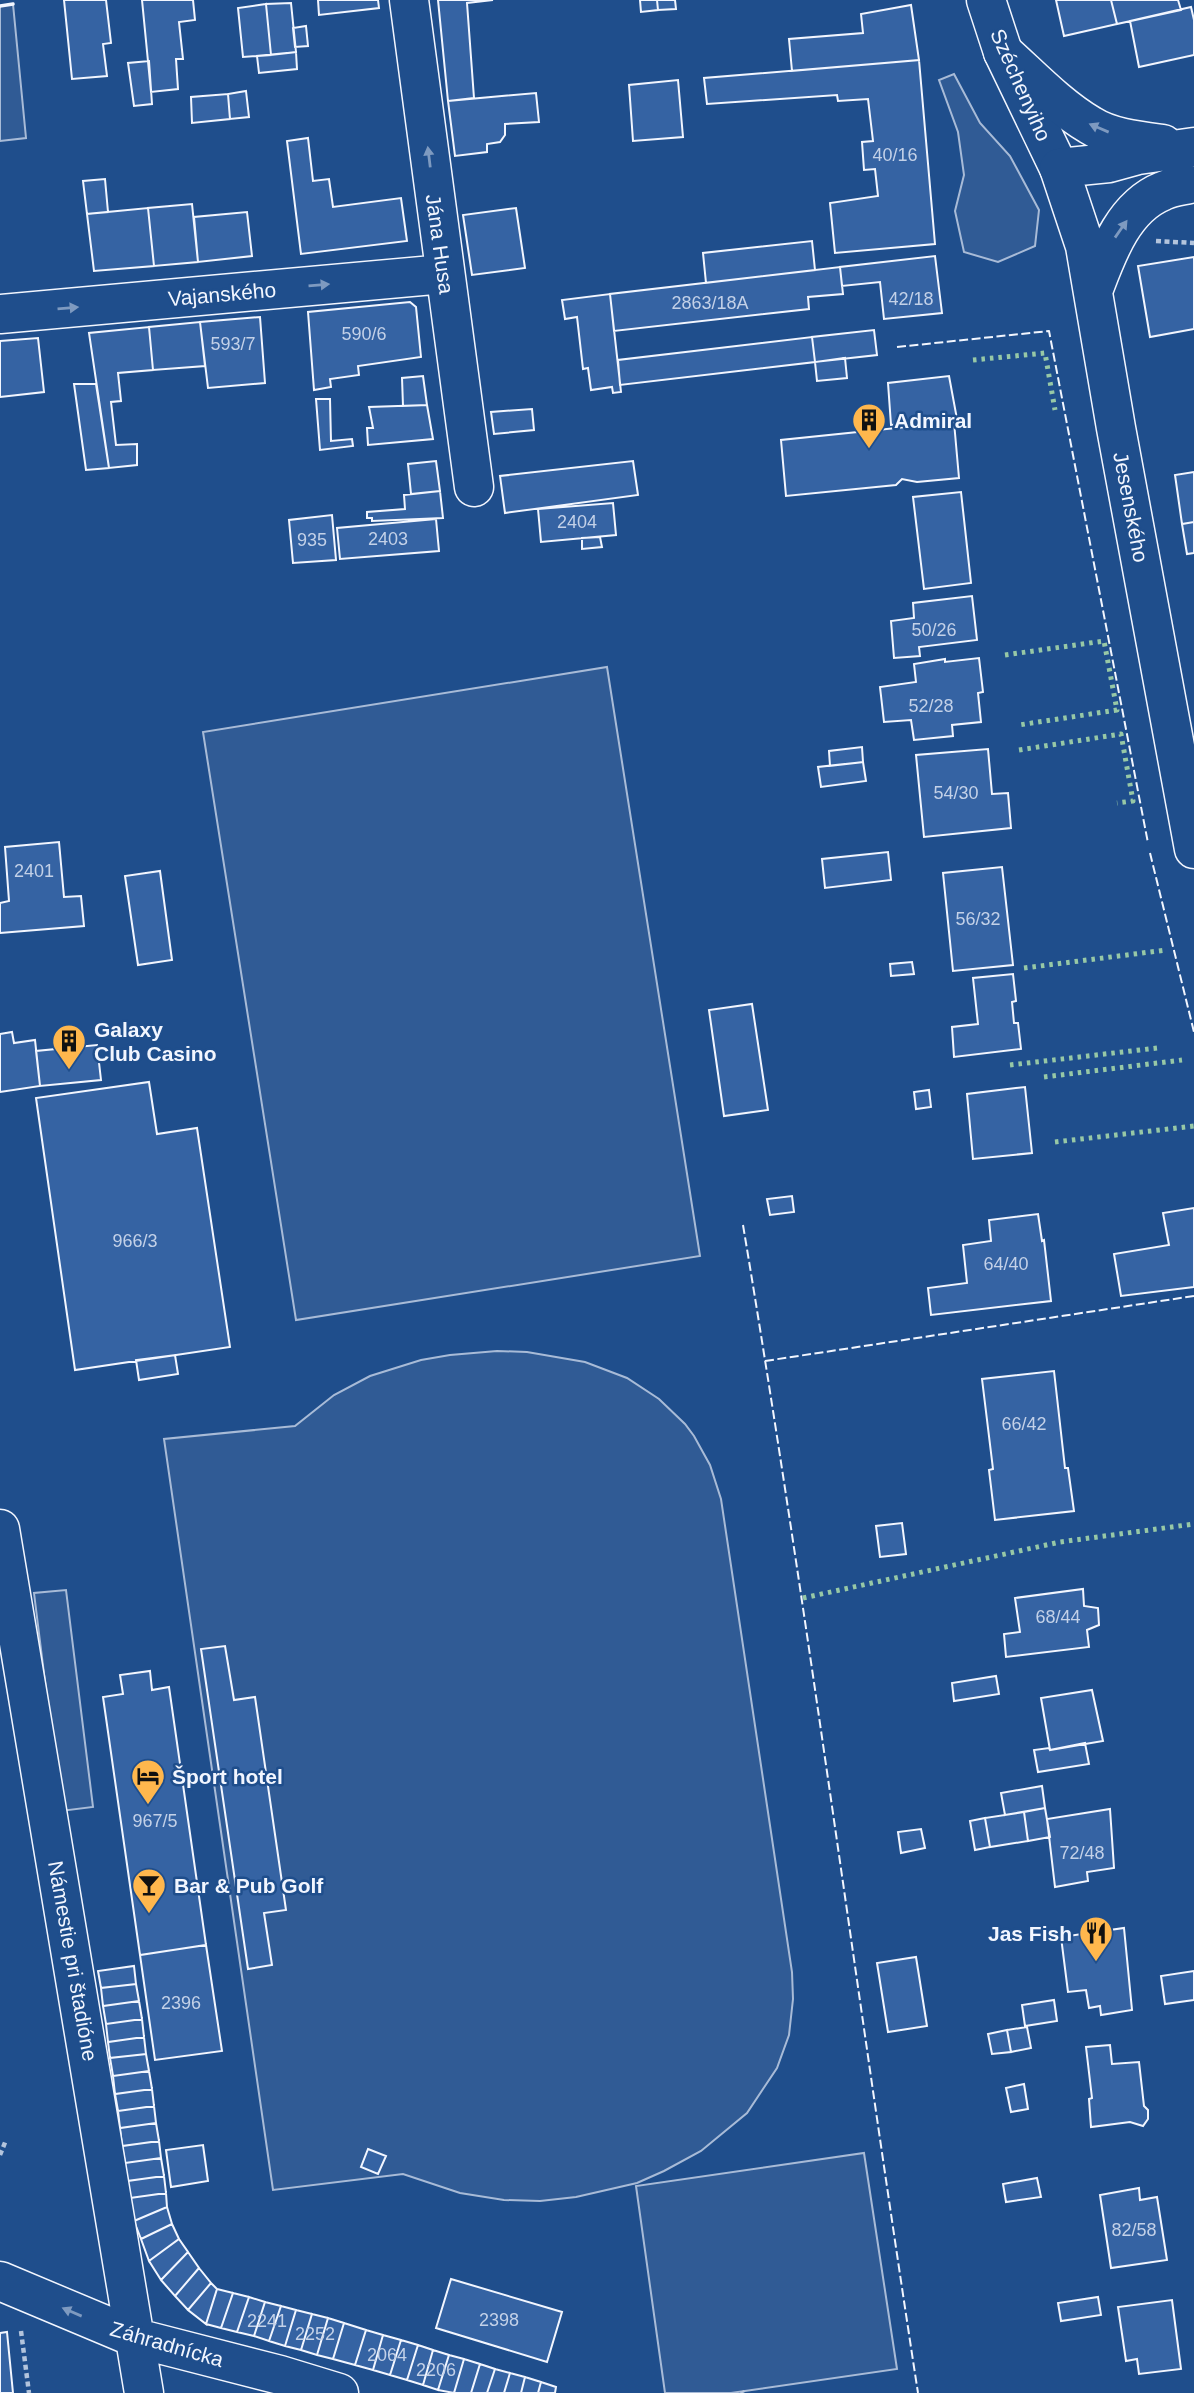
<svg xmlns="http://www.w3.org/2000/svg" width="1194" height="2393" viewBox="0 0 1194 2393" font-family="Helvetica,sans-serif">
	<rect width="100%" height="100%" fill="#1f4e8c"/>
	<path fill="#305b95" stroke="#a8bbd7" stroke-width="2" d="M13 4 26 138 0 141V6Z
		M954 74 980 123 1010 156 1039 210 1035 246 998 262 964 252 955 211 964 175 958 132 939 80Z
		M607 667 700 1256 296 1320 203 732Z
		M497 1351 527 1352 585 1362 627 1378 659 1399 685 1424 694 1436 710 1465 721 1499 792 1972 793 1999 789 2035 777 2068 747 2113 701 2151 664 2171 637 2183 576 2197 540 2201 504 2200 460 2193 403 2174 273 2190 164 1439 295 1426 334 1395 370 1376 421 1360 450 1355Z
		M66 1590 93 1807 61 1811 34 1593Z
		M864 2153 897 2369 731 2393H665L636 2186Z"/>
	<path fill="#3563a3" stroke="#f2f6ff" stroke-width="2" d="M64 0H106L111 43 103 44 107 76 72 79Z
		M142 0H193L195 20 179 22 183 59H176L178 89 151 92Z
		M318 0H378L379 8 319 15Z
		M438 0H493L467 3 474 98 448 101Z
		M640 0H657L658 10 641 12Z
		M657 0H675L676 9 658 10Z
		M1056 0H1111L1117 24 1064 36Z
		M1111 0H1178L1181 10 1117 24Z
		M291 3 296 52 271 55 266 4Z
		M266 4 271 55 243 57 238 8Z
		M911 5 919 60 792 71 789 39 863 33 861 14Z
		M1191 7 1194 20V55L1139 67 1130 21Z
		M306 26 308 46 295 47 293 28Z
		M296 52 297 69 259 73 257 56Z
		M919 60 935 244 835 253 830 203 878 196 875 169 864 170 862 142 873 141 868 99 838 101 837 95 707 104 704 78Z
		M149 61 152 104 134 106 128 63Z
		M678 80 683 137 633 141 629 85Z
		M246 91 249 117 230 119 228 94Z
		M536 93 539 122 505 124V135L500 142 487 144V152L455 156 448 101Z
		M228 94 230 119 192 123 191 97Z
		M308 138 313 181 329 179 333 207 401 198 407 241 301 254 287 141Z
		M105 179 108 212 87 214 83 181Z
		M192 204 198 262 154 266 148 208Z
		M148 208 154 266 94 271 87 214Z
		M516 208 525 268 472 275 463 215Z
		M247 212 252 256 198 262 194 217Z
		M812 241 815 270 706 283 703 253Z
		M935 256 942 313 884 319 880 282 842 286 840 267Z
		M1194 257V329L1150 337 1138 266Z
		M840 267 843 294 808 297 809 309 614 331 610 294Z
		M610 294 621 392 613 393 612 387 591 390 588 368 583 369 577 317 565 319 562 300Z
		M410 302 416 307 421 357 358 366 359 375 330 379 331 387 314 390 308 312Z
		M260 317 265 383 208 388 200 322Z
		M200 322 205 366 153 370 149 327Z
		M149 327 153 370 118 373 121 401 111 402 116 445 137 444V465L109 468 89 333Z
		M874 330 877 355 815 362 812 337Z
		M812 337 815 362 620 385 618 360Z
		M38 338 44 392 0 397V341Z
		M845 358 847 378 817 381 815 362Z
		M423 376 427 405 403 406 402 378Z
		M949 376 957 419 891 425 888 383Z
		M74 384H96L109 468 86 470Z
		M316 399H330L331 441 352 439 353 446 320 450Z
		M427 405 433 439 368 445 367 428H373L369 407Z
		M532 409 534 430 494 434 491 412Z
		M954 422 959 478 917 482 902 479 896 485 786 496 781 440Z
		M436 461 440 491 411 494 408 464Z
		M633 461 638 495 505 513 500 476Z
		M1194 472V522L1182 524 1175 475Z
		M440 491 443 518 372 521V518H367V512L405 509 404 495Z
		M961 492 971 583 924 589 913 497Z
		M613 503 616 535 541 542 538 509Z
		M332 515 336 560 293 563 289 520Z
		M436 519 439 551 340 559 337 528Z
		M1194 522V553L1187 554 1182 524Z
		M600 537 602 547 582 549V538Z
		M972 596 977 640 919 647 920 656 894 658 891 621 914 618 913 603Z
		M979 658 983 692 978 693 981 722 952 725 953 736 914 740 911 720 884 722 880 687 916 682 914 664 945 659V662Z
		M862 747 863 762 830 766 829 751Z
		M988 749 992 794 1008 793 1011 828 924 837 916 755Z
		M863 762 866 781 821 787 818 767Z
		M59 842 64 897 81 896 84 926 0 933V903L9 901 5 847Z
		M888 852 891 880 825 888 822 859Z
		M1002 867 1013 965 953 971 943 873Z
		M160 871 172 960 138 965 125 876Z
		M912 962 914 974 891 976 890 964Z
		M1013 974 1016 1001 1012 1002 1014 1023H1018L1021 1049 954 1057 952 1027 978 1024 973 978Z
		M752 1004 768 1110 724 1116 709 1010Z
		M12 1032 14 1043 35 1040 40 1086 0 1092V1034Z
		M97 1045 101 1080 40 1086 36 1051Z
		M149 1082 157 1134 197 1128 230 1347 75 1370 36 1098Z
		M1025 1087 1032 1153 973 1159 967 1094Z
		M929 1090 931 1107 916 1109 914 1092Z
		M792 1196 794 1212 770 1215 767 1199Z
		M1194 1208V1287L1121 1296 1114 1254 1169 1245 1163 1213Z
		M1038 1214 1042 1241 1044 1240 1051 1301 931 1315 928 1288 967 1283 963 1245 991 1241 989 1220Z
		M175 1355 178 1374 139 1380 136 1360Z
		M1054 1371 1065 1468H1068L1074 1511 995 1520 989 1470 993 1469 982 1379Z
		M902 1523 906 1554 880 1557 876 1526Z
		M1083 1589 1084 1606 1098 1608 1099 1625 1087 1630 1089 1647 1006 1657 1004 1634 1020 1632 1015 1598Z
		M225 1646 234 1700 255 1697 286 1910 264 1913 272 1965 248 1969 201 1649Z
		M150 1671 152 1690 169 1687 206 1945 140 1955 103 1697 123 1694 120 1675Z
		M996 1676 999 1694 954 1701 952 1683Z
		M1092 1690 1103 1741 1050 1750 1041 1698Z
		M1085 1743 1089 1764 1038 1772 1034 1750 1049 1748 1050 1750Z
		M1042 1786 1045 1808 1005 1815 1001 1793Z
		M1045 1808 1050 1837 1028 1841 1024 1812Z
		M1110 1809 1114 1868 1087 1872 1088 1881 1055 1887 1047 1819Z
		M1024 1812 1028 1841 990 1847 985 1818Z
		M985 1818 990 1847 975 1850 970 1821Z
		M921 1829 925 1848 901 1853 898 1832Z
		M1124 1928 1132 2010 1101 2015 1100 2006 1089 2008 1086 1990 1068 1992 1061 1937Z
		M206 1945 222 2051 155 2060 140 1955Z
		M916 1957 927 2026 888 2032 877 1963Z
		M134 1966 136 1984 101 1988 98 1971Z
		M1194 1971V2000L1165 2004 1161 1976Z
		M136 1984 139 2001 103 2006 101 1988Z
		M1054 2000 1057 2021 1025 2026 1022 2005Z
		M139 2001 142 2019 106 2024 103 2006Z
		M142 2019 144 2037 108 2042 106 2024Z
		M1027 2027 1031 2048 1011 2052 1007 2030Z
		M1007 2030 1011 2052 992 2054 988 2034Z
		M144 2037 146 2054 110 2058 108 2042Z
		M1110 2045 1112 2064 1139 2062 1144 2106 1148 2110V2119L1143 2126 1130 2122 1091 2127 1089 2099 1092 2098 1086 2047Z
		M146 2054 149 2071 113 2076 110 2058Z
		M149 2071 152 2089 115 2094 113 2076Z
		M1024 2084 1028 2109 1011 2112 1006 2088Z
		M152 2089 154 2106 118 2111 115 2094Z
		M154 2106 156 2123 120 2128 118 2111Z
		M156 2123 159 2141 122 2146 120 2128Z
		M159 2141 161 2158 125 2163 122 2146Z
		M203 2145 208 2181 171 2187 166 2150Z
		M368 2149 386 2156 378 2174 361 2167Z
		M161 2158 164 2176 127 2181 125 2163Z
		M164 2176 166 2193 130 2198 127 2181Z
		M1037 2178 1041 2197 1006 2202 1003 2184Z
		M1139 2188 1140 2200 1157 2197 1167 2260 1111 2268 1100 2195Z
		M166 2193 167 2207 134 2221 130 2198Z
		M167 2207 172 2224 141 2239 134 2221Z
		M172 2224 179 2239 149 2261 141 2239Z
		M179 2239 188 2252 161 2280 149 2261Z
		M188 2252 199 2268 175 2296 161 2280Z
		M199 2268 211 2283 188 2310 175 2296Z
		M451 2279 562 2312 547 2362 436 2328Z
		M211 2283 217 2289 206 2324 188 2310Z
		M217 2289 233 2293 221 2328 206 2324Z
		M233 2293 249 2297 237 2332 221 2328Z
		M249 2297 265 2302 254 2336 237 2332Z
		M1098 2297 1101 2315 1061 2321 1058 2303Z
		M1172 2300 1181 2369 1139 2374 1137 2359 1126 2361 1118 2307Z
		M265 2302 281 2306 269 2341 254 2336Z
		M281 2306 296 2310 285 2346 269 2341Z
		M296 2310 312 2314 301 2350 285 2346Z
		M312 2314 328 2318 317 2355 301 2350Z
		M328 2318 344 2323 333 2359 317 2355Z
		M344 2323 366 2330 355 2365 333 2359Z
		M366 2330 383 2335 373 2370 355 2365Z
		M7 2332 13 2393H0V2333Z
		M383 2335 401 2340 390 2375 373 2370Z
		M401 2340 418 2345 407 2380 390 2375Z
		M418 2345 433 2350 423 2385 407 2380Z
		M433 2350 449 2355 438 2390 423 2385Z
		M449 2355 464 2359 454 2393 438 2390Z
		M464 2359 480 2364 471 2393H454Z
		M480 2364 495 2369 487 2393H471Z
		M495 2369 510 2373 504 2393H487Z
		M510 2373 525 2377 521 2393H504Z
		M525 2377 541 2382 538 2393H521Z
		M541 2382 556 2387 555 2393H538Z"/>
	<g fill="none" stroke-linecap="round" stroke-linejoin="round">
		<g stroke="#f2f6ff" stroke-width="41">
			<path id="minor" d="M409 0 474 487
				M986 0 1003 52 1059 168
				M0 314 444 274
				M0 1529 144 2393
				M0 2281 136 2338 280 2375 339 2393"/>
		</g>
		<g stroke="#f2f6ff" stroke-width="41">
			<path id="major" d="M1003 52C1031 77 1058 106 1090 125 1110 138 1139 141 1163 144
				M1194 147 1138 155 1109 163 1059 168 1085 246 1116 428 1194 849
				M1093 291C1107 254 1123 207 1163 191 1171 187 1181 186 1190 184"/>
		</g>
		<path stroke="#b3c4dc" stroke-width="4.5" stroke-dasharray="5 3.5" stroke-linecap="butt" d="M1156 241 1194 243
			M0 2155 6 2140
			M21 2331 29 2393
			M742 2391 743 2393"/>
		<use href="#minor" stroke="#1f4e8c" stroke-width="38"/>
		<use href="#major" stroke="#1f4e8c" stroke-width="38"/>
		<path stroke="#97c8a6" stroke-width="5" stroke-dasharray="3.5 5" stroke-linecap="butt" d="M973 360 1045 353 1055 410
			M1005 655 1104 641 1117 710 1019 725
			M1019 750 1121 734 1133 801 1117 803
			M1024 968 1166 950
			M1010 1065 1157 1048
			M1044 1077 1182 1060
			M1055 1142 1194 1126
			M803 1598 1060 1542 1194 1524"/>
		<path stroke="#f2f6ff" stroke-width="2" stroke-dasharray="9 3.5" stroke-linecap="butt" d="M897 347 1049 331 1148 843
			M1150 853 1194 1032
			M743 1225C808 1614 858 2004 918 2393
			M765 1361 1194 1296"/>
		<path stroke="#f2f6ff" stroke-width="3.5" d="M0 6 13 4"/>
	</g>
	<defs><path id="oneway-solid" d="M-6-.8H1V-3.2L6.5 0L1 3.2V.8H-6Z" transform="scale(1.75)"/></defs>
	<g fill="#7e9ac0">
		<use href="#oneway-solid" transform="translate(1099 128) rotate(-157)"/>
		<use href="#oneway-solid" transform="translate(429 157) rotate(-97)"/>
		<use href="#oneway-solid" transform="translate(1121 229) rotate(-55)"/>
		<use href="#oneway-solid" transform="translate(319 285) rotate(-5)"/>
		<use href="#oneway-solid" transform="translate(68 308) rotate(-5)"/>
		<use href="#oneway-solid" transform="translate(72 2312) rotate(-157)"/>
	</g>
	<defs>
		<g id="building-pin" transform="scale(1.75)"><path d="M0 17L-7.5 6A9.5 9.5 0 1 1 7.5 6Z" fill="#ffb74d" stroke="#1f4e8c"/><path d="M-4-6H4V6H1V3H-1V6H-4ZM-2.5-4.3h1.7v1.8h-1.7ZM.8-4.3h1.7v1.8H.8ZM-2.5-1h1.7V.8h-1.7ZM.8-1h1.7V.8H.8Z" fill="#111"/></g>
		<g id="hotel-pin" transform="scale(1.75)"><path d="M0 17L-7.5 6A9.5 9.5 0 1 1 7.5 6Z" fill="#ffb74d" stroke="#1f4e8c"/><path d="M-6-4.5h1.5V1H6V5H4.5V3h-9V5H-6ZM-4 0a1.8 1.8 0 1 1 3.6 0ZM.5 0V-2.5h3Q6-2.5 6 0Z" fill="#111"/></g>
		<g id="bar-pin" transform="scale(1.75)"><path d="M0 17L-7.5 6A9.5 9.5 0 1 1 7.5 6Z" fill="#ffb74d" stroke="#1f4e8c"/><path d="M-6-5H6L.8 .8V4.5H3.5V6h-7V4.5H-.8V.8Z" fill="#111"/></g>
		<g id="restaurant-pin" transform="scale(1.75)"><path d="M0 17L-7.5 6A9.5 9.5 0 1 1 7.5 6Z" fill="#ffb74d" stroke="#1f4e8c"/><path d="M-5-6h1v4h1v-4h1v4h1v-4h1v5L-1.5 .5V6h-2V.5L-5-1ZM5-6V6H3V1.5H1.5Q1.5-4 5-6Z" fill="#111"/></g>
	</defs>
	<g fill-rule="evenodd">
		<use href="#building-pin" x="869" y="420"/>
		<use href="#building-pin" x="69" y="1041"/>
		<use href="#hotel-pin" x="148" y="1776"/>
		<use href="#bar-pin" x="149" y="1885"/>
		<use href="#restaurant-pin" x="1096" y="1933"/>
	</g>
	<g text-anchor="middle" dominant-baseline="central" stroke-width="5" stroke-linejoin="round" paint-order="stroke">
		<g font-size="18" fill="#c3d1e8">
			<text x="895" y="155">40/16</text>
			<text x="911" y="299">42/18</text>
			<text x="710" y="303">2863/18A</text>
			<text x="364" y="334">590/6</text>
			<text x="233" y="344">593/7</text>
			<text x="577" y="522">2404</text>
			<text x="388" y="539">2403</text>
			<text x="312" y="540">935</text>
			<text x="934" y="630">50/26</text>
			<text x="931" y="706">52/28</text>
			<text x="956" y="793">54/30</text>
			<text x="34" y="871">2401</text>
			<text x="978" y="919">56/32</text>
			<text x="135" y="1241">966/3</text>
			<text x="1006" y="1264">64/40</text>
			<text x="1024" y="1424">66/42</text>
			<text x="1058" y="1617">68/44</text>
			<text x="155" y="1821">967/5</text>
			<text x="1082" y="1853">72/48</text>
			<text x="181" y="2003">2396</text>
			<text x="1134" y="2230">82/58</text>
			<text x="499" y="2320">2398</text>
			<text x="267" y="2321">2241</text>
			<text x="315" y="2334">2252</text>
			<text x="387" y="2355">2064</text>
			<text x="436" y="2370">2206</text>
		</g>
		<g font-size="21" fill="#f2f6ff" stroke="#1f4e8c">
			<text transform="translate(1021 85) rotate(66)">Széchenyiho</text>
			<text transform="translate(440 244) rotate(82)">Jána Husa</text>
			<text transform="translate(222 294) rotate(-5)">Vajanského</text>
			<text transform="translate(1131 507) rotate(79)">Jesenského</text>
			<text transform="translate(73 1961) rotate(80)">Námestie pri štadióne</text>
			<text transform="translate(167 2344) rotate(16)">Záhradnícka</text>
		</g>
		<g font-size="21" font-weight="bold" fill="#f2f6ff" stroke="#1f4e8c" text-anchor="start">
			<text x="894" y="420">Admiral</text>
			<text x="94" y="1029">Galaxy<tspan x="94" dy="24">Club Casino</tspan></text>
			<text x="172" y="1776">Šport hotel</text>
			<text x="174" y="1885">Bar &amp; Pub Golf</text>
			<text x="1072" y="1933" text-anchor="end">Jas Fish</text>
		</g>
	</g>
</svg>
